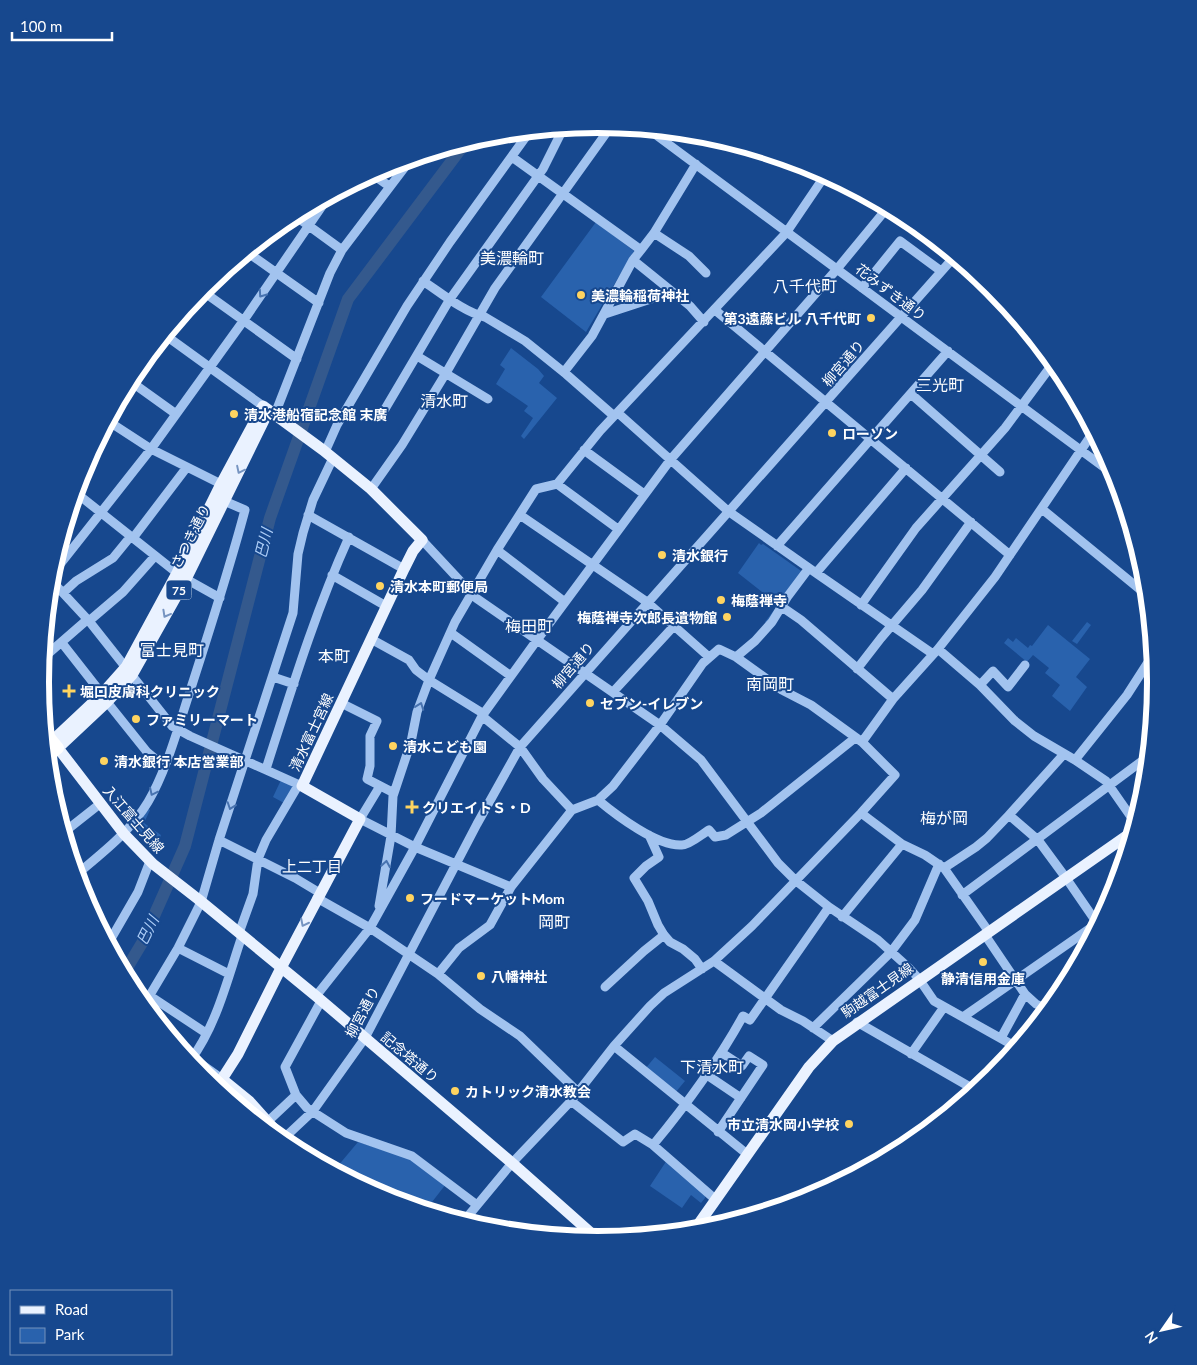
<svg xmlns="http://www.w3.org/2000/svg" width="1197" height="1365" viewBox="0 0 1197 1365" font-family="Lato,'Noto Sans JP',sans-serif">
	<rect width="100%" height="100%" fill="#17488e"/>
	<path fill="#2962ad" d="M596 222 634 251 586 332 541 297Z
		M511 348 538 369 544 376 539 383 557 398 524 439 521 436 533 418 524 411 528 406 496 384 505 369 500 365Z
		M759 543 761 545 763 544 804 573 768 625 765 622 777 606 765 598 766 595 738 573Z
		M1087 622 1091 625 1077 644 1072 641Z
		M1048 625 1090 659 1076 677 1087 687 1070 711 1052 696 1060 685 1045 673 1049 668 1033 655 1027 662 1004 643 1008 638 1013 642 1016 638 1028 648 1030 645 1032 646Z
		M281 780 294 785 284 803 273 797Z
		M146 807 150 810 144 823 161 835 156 850 133 827Z
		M655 1057 685 1081 675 1093 645 1069Z
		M358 1142 408 1158 446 1184 425 1211 418 1207 417 1208 385 1198 363 1186 366 1182 357 1172 346 1174 337 1167Z
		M667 1160 705 1194V1198L701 1203 691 1195 682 1208 650 1186Z"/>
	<path fill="#34598d" stroke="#94bef2" d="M981 278 992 286 985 294 975 286Z"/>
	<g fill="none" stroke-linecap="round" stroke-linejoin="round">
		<path stroke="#34598d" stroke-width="12" d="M124 973 142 943 185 846 270 518 348 299 466 142"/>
		<path stroke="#a2c3ef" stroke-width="9" d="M648 129 1117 477
			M512 157 641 250 633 260 690 306 704 322
			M372 174 389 186
			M294 215 342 250
			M654 233 689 256 706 273
			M641 250 654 233 696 164
			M247 252 319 303
			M423 281C441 293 464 312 485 317L525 341 566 374 614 416
			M862 288 900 241 941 271
			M201 290 297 359
			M715 310 1010 555
			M605 314 657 297 674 293
			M165 335 263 406
			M417 356 488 399
			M564 372 592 336 633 260
			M130 381 176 414
			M911 394 1000 472
			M385 409 450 299 543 169 564 127
			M618 413 728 511 816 573 933 654
			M275 414 330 273 342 250 411 159
			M108 421 151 449 221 484
			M584 450 644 494
			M325 452 337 425 407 306 450 242 530 131
			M557 484 618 529
			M371 489 402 445 446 373 495 288 612 125
			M75 492 177 573
			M1042 509 1148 596
			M308 515 404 569
			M520 515 647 602 709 657
			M133 538 187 467
			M422 540 476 598 660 725 701 760 778 863 795 880 829 907 878 940 908 967 919 979 934 1001 1018 1048
			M777 546 948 351
			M497 550 565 602
			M816 573 906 468
			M332 575 386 606
			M50 577 151 449 244 320 329 196
			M50 579 89 621 172 726 190 736 302 786
			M186 579 220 598
			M1142 590 1147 580
			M63 593 76 581 113 558 131 536
			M861 605 916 528 1005 428 1054 362
			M782 607 801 620 893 699
			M89 621 123 592 155 556
			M451 633 511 676
			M371 639 409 660 416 670 429 680 484 714
			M62 643 102 694
			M938 649 980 685 1015 721 1034 736 1075 760 1106 781 1136 824
			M736 657 755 641 772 622 788 596 809 568
			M42 659 88 619
			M857 669 881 638 922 590 971 522
			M273 677 294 684
			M980 685 993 671 1008 687 1025 665
			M613 692 674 626
			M107 702 147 752 164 766
			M341 703 377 721 370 736V766L367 779 394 793
			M482 716 520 747 543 779 572 810
			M862 742 893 699 938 649 995 577 1094 431
			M1075 760 1127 695 1154 653
			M266 769C291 691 315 612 349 537
			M380 786 360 819 415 847 511 887 572 810 598 800 613 786 660 725 703 663 719 649 736 657 782 690 811 705 862 742 895 775 861 813 752 926 714 961 664 993 650 1006 614 1046 571 1101 512 1163 463 1222
			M598 800C616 815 658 847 682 845 690 845 702 834 709 830L715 837 726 835 761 813 855 738
			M861 813 902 844 925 855 944 868 989 932
			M1009 815 1038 840 1066 878 1099 926
			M63 833 101 803
			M649 835 659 857 646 866 634 878 648 901 658 925 664 935 670 942 683 949 695 959 702 969
			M219 840 295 878 320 893
			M944 868 976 847 987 838 1009 815 1064 754
			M76 875C102 853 130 832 148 802 167 770 179 724 191 688 210 629 229 570 245 510L224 501
			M962 895 1150 755
			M317 898 370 928 438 974 480 1009 520 1036 578 1092
			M379 906 391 836 393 796 411 742 417 712 429 680 455 622 497 550 536 489 557 484 600 431 786 233 826 174
			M842 917 902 844
			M239 933 253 894 258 859 266 840 299 784
			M985 935 1025 994 1036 1004 1049 1010
			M108 944 138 892 150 861
			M178 948 229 974
			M714 961 781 1010 803 1021 833 1041
			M438 974 459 948 490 925 511 887
			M605 987 644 951 664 935
			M150 996 206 1033
			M316 996 370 928 415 847 482 716 537 640 671 459 837 269 888 207
			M144 1005 178 948 201 902 219 840 293 613 298 554 303 533 313 500 333 458
			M963 1017 1102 920
			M857 1022 977 1091
			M813 1028 891 952 915 920 939 864
			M1001 1038 1025 994
			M614 1046 747 1154
			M180 1049 222 1079 215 1087
			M911 1054 944 1007
			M190 1061C217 1025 228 977 242 936
			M707 1075 741 1098
			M296 1095 307 1108 346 1133 412 1156 477 1205
			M571 1101 623 1142 635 1134 653 1145C687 1104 717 1063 743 1016L750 1020 829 907
			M263 1126 296 1095 285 1067 321 1001
			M718 1132 763 1065 749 1056 742 1066 722 1053
			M281 1141 313 1111 365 1038 477 824 520 747 955 256
			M653 1145 715 1199"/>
		<path stroke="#eaf2ff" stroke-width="11" d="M268 412 186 579 132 675 107 702 58 748 124 834 153 864 198 899 316 996 512 1163 600 1241
			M52 741 102 694 126 667 177 573 221 484 263 406 323 450 371 489 422 540 413 551 404 569 302 786 360 819 281 968 238 1054 222 1079 249 1101 283 1139 298 1152
			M693 1232 809 1067 833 1041 1135 830"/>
		<path stroke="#fff" stroke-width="12" d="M45 732 58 748 47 757"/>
	</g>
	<defs><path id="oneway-chevron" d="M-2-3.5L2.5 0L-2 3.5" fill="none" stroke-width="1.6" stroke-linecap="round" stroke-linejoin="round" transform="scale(1.25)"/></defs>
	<g stroke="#4873b0">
		<use href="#oneway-chevron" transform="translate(262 294) rotate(125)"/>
		<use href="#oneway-chevron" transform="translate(420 706) rotate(-70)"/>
		<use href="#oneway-chevron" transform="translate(153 792) rotate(116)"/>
		<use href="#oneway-chevron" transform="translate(231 806) rotate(109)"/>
		<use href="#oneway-chevron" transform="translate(386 864) rotate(-81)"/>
	</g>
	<g stroke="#7694c1">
		<use href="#oneway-chevron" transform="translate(240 470) rotate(116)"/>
		<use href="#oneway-chevron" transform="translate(166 614) rotate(119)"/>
		<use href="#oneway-chevron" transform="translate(304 923) rotate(117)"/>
	</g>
	<g fill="#ffd460" stroke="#17488e" stroke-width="2">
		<circle cx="581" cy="295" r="5"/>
		<circle cx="871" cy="318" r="5"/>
		<circle cx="234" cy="414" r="5"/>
		<circle cx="832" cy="433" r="5"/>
		<circle cx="662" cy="555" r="5"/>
		<circle cx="380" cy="586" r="5"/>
		<circle cx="721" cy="600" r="5"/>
		<circle cx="727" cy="617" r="5"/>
		<path d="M66.5 683.5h5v5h5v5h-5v5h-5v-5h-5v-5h5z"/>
		<circle cx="590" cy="703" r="5"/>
		<circle cx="136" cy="719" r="5"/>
		<circle cx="393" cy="746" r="5"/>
		<circle cx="104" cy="761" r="5"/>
		<path d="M409.5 799.5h5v5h5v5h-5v5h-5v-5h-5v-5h5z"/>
		<circle cx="410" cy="898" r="5"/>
		<circle cx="983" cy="962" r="5"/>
		<circle cx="481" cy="976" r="5"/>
		<circle cx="455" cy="1091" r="5"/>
		<circle cx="849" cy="1124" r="5"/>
	</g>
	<g text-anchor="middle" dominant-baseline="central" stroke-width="4" stroke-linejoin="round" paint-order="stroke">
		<rect fill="#17488e" stroke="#b9c8dd" stroke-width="1" x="166.5" y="580.5" width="25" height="19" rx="4"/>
		<g font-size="12" font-weight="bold" fill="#fff">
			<text x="179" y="590">75</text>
		</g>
		<g font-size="14" fill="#fff" stroke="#17488e">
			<text transform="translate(891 292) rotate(37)">花みずき通り</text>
			<text transform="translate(843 363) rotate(-49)">柳宮通り</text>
			<text transform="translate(190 536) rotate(-63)">さつき通り</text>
			<text transform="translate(573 665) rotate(-49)">柳宮通り</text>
			<text transform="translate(311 732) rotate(-65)">清水富士宮線</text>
			<text transform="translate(134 819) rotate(49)">入江富士見線</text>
			<text transform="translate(877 990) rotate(-35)">駒越富士見線</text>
			<text transform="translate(362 1012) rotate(-62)">柳宮通り</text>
			<text transform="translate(410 1057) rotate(40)">記念塔通り</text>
		</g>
		<g font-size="14" font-weight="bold" fill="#fff" stroke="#17488e" text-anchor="start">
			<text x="591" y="295">美濃輪稲荷神社</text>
			<text x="861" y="318" text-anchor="end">第3遠藤ビル 八千代町</text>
			<text x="244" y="414">清水港船宿記念館 末廣</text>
			<text x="842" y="433">ローソン</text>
			<text x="672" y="555">清水銀行</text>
			<text x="390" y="586">清水本町郵便局</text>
			<text x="731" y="600">梅蔭禅寺</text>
			<text x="717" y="617" text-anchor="end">梅蔭禅寺次郎長遺物館</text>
			<text x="80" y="691">堀口皮膚科クリニック</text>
			<text x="600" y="703">セブン-イレブン</text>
			<text x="146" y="719">ファミリーマート</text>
			<text x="403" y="746">清水こども園</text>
			<text x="114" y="761">清水銀行 本店営業部</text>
			<text x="422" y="807">クリエイトＳ・D</text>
			<text x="420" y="898">フードマーケットMom</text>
			<text x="491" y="976">八幡神社</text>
			<text x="983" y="978" text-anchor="middle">静清信用金庫</text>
			<text x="465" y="1091">カトリック清水教会</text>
			<text x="839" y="1124" text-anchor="end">市立清水岡小学校</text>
		</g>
		<g font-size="15" font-style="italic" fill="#aecef7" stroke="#17488e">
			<text transform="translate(263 543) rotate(-76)">巴川</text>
			<text transform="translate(147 930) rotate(-64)">巴川</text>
		</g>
		<g font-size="15" fill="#fff" stroke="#17488e">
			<text x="312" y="866">上二丁目</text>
		</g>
		<g font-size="16" fill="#fff" stroke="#17488e">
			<text x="512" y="257">美濃輪町</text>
			<text x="805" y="285">八千代町</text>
			<text x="940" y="384">三光町</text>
			<text x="444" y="400">清水町</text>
			<text x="529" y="625">梅田町</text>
			<text x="172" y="649">富士見町</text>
			<text x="334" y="655">本町</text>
			<text x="770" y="683">南岡町</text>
			<text x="944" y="817">梅が岡</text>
			<text x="554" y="921">岡町</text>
			<text x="712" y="1066">下清水町</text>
		</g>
	</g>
	<path d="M0 0H1197V1365H0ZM49 682a549 549 0 1 1 1098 0a549 549 0 1 1-1098 0Z" fill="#17488e" fill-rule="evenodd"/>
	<path fill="none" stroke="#fff" stroke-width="6" d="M49 682a549 549 0 1 1 1098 0a549 549 0 1 1-1098 0Z"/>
	<rect x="10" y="1290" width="162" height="65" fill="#17488e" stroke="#7491bb"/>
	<rect x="20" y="1306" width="25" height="8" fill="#eaf2ff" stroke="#7491bb"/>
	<text x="55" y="1315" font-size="15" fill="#ffffff">Road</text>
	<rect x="20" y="1328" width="25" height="15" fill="#2962ad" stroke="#7491bb"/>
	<text x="55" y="1340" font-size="15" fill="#ffffff">Park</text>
	<g transform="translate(1162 1330) rotate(236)" stroke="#17488e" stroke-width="4" paint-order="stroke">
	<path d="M0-4L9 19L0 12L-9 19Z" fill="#ffffff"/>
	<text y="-8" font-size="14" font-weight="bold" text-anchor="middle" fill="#ffffff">N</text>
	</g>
	<path d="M12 32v8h100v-8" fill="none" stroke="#ffffff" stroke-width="2.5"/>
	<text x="20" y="32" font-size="15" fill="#ffffff" stroke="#17488e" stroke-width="4" paint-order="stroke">100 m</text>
</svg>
